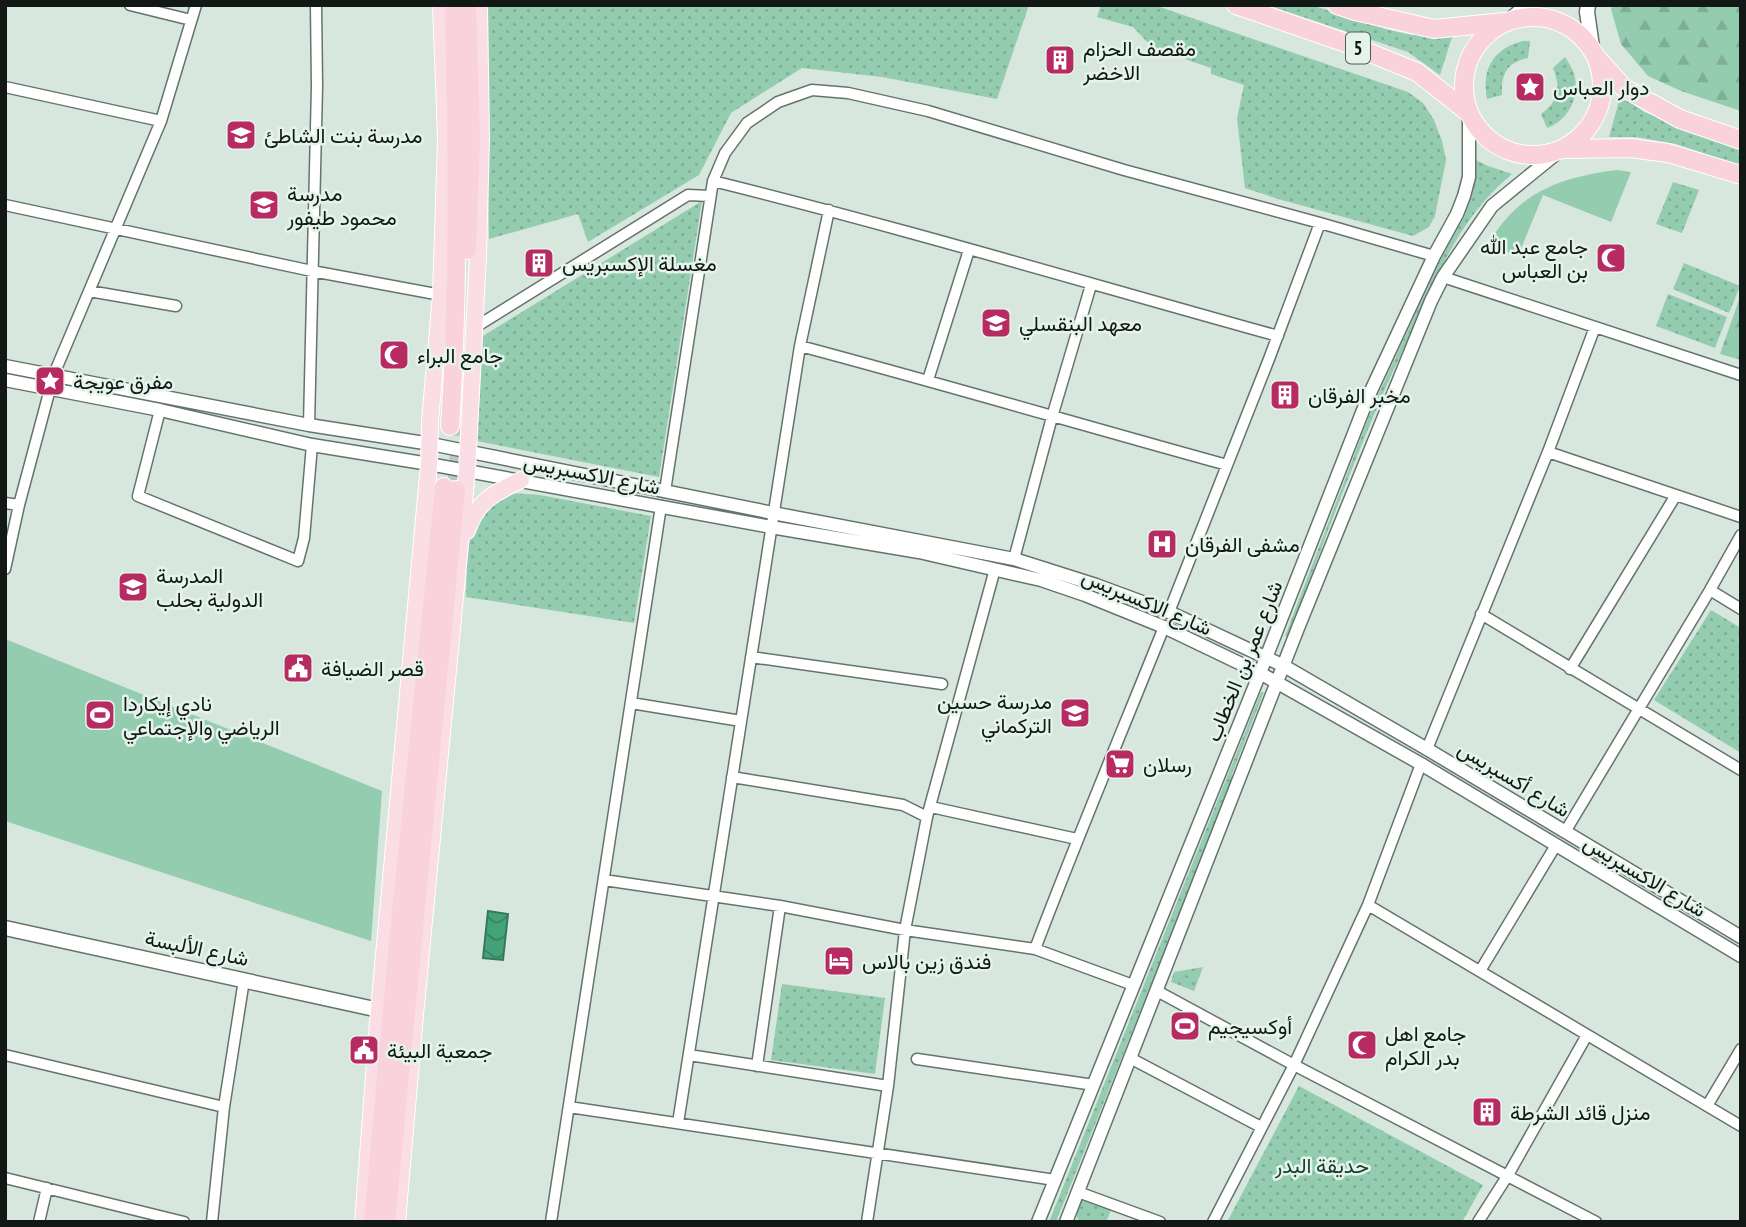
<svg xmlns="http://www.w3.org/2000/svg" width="1746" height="1227" viewBox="0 0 1746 1227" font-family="'PT Sans Narrow',Vazirmatn,sans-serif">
	<defs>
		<pattern id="grass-dots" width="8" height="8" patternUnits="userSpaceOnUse" patternTransform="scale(1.75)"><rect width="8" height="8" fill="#94ccb0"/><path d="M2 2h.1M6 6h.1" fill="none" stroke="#7fae96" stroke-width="1.8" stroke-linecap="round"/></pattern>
		<pattern id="forest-firs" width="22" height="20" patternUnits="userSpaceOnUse" patternTransform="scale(1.75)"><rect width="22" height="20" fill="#94ccb0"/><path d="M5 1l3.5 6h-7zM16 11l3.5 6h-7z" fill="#7fae96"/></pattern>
		<pattern id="water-waves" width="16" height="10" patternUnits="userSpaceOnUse" patternTransform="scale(1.75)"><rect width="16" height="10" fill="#44a279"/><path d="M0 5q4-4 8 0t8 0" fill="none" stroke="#378362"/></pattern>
	</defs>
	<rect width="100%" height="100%" fill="#d7e7de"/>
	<path fill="url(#grass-dots)" d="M485 5H1029L997 99 882 77 802 68 731 113 699 175 588 242 578 214 489 239Z
		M1101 5H1154L1408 92 1423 103 1434 120 1442 141 1446 160 1435 216 1429 227 1413 236 1278 199 1245 188 1237 118 1244 85 1211 74V68L1153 48 1133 27 1097 17Z
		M1267 5H1311L1389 30 1412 35 1453 34 1440 75 1408 52Z
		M1523 41H1530L1528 58C1507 62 1501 74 1502 95L1487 99C1481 69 1494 48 1523 41Z
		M1565 57C1569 64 1574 70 1575 78 1579 99 1567 121 1547 128L1541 114C1559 101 1561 88 1553 68Z
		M1621 94 1644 112 1741 149V166L1676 144 1636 137H1609Z
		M1476 160 1488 166 1512 174C1459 218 1438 274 1410 335 1399 359 1387 383 1377 408 1345 483 1317 561 1288 637L1285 636 1373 406 1443 255 1464 217 1472 196 1475 176Z
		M1673 182 1699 190 1682 233 1656 224Z
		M702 201 659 477 477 441 483 336Z
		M1684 263 1740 286 1729 313 1673 289Z
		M1668 294 1727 317 1715 348 1656 326Z
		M511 493 540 495 651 516 634 623 466 597C467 578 466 536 476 520 483 508 500 500 511 493Z
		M1711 610 1741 628V753L1654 700Z
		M1261 692H1264L1232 774V782L1056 1222H1049Z
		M1203 967 1194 991 1171 982 1174 972Z
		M782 984 885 998 875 1074 771 1060Z
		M1299 1086 1483 1185 1462 1222H1227Z
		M1080 1198 1112 1208 1106 1222H1079L1075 1212Z"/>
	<path fill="url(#forest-firs)" d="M1612 5H1741V111L1681 91 1648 76 1621 44 1611 9Z
		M1741 294V360L1720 354Z"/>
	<path fill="#94ccb0" d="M1616 170 1631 172 1611 222 1543 195 1518 256 1488 244C1519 192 1558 178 1616 170Z
		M5 639 382 791 371 941 5 821Z"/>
	<path fill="url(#water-waves)" stroke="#35795b" stroke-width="2" d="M488 911 508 914 503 960 483 958Z"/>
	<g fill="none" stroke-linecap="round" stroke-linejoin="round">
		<path stroke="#b9c8c0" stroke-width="18" stroke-dasharray="18 9" stroke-linecap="butt" d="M456 490 461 425"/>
		<g stroke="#65736c" stroke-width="13">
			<path id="minor" d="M130 5 191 20
				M5 87 161 121
				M713 181C903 228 1090 284 1278 336
				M5 205 312 271 441 295
				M1443 277 1741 375
				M89 291 176 306
				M474 328 688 195 710 196
				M800 346C943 384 1085 426 1227 465
				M928 380 969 250
				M160 410 138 496 298 561 304 538 312 445
				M309 425 317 86 316 5
				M1548 452 1741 517
				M665 491 713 181 725 153 747 123 778 102 812 90 848 93 928 111 1124 170 1320 223 1434 256
				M5 503 19 505
				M1014 559 1052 417 1091 285
				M5 569 19 505 54 374 161 121 196 5
				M1710 590 1741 609
				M1169 612 1269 359 1320 223
				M1481 614 1741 770
				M751 657 942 684
				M1570 669 1676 495
				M631 703 741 721
				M1427 749 1548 452 1595 327
				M732 777 903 805 927 817
				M931 807 1077 839
				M1565 832 1710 590 1741 535
				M604 880 780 906 905 930 1035 949 1133 985
				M1368 905 1741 1126
				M1035 949C1076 841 1121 734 1164 627
				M1480 971 1556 845
				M1157 991 1294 1065 1596 1222
				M5 1055 224 1107
				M689 1055 888 1086
				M1130 1058 1261 1127
				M917 1059 1094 1085
				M757 1066 780 906
				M1707 1106 1741 1049
				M569 1107 1055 1180
				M678 1123 800 346 829 210
				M5 1178 184 1222
				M1078 1192 1160 1222
				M39 1222 47 1188
				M212 1222 224 1107 244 980
				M551 1222 661 506
				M867 1222 888 1086 905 930 927 817 995 569
				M1213 1222 1294 1065 1368 905 1421 764
				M1478 1222 1508 1175 1587 1035"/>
		</g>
		<g stroke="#65736c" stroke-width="15">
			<path id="tertiary" d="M5 366 309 425 431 444 773 513 1014 559 1096 585 1169 612 1284 666 1427 749 1741 937
				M5 380 160 410 312 445 429 464 771 527 919 552 1041 580 1085 595 1164 627 1260 673 1421 764 1741 956
				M1038 1222 1260 673 1369 395 1434 256 1457 214 1464 196 1469 177V113
				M1066 1222 1298 628 1431 301 1443 277 1492 206 1562 149"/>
		</g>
		<g stroke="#65736c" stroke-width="17">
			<path id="secondary" d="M1588 5 1587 12 1593 54
				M1508 22 1527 5
				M5 928 379 1010"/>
		</g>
		<g stroke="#fff" stroke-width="18">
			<path id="primary" d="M467 531C477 501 494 493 521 480
				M363 1222 379 1010 429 464 430 421 441 295 446 139 441 5
				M397 1222 415 1015 467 471 478 256 481 138 479 5"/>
		</g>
		<g stroke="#fff" stroke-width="20">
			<path id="trunk" d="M467 5 471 138 467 250
				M1236 5 1343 42 1417 72 1469 113
				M1337 5 1355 11 1434 29 1504 22
				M1464 86a69 69 0 1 1 138 0a69 69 0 1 1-138 0Z
				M1598 59 1624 88 1680 119 1741 140
				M1562 149 1630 148 1668 153 1741 175
				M450 426C459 286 457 146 454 5
				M373 1222 398 942 444 487
				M386 1222 456 490"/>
		</g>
		<use href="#minor" stroke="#fff" stroke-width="10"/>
		<use href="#tertiary" stroke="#fff" stroke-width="12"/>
		<use href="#secondary" stroke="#fff" stroke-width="14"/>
		<use href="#primary" stroke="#fbdde5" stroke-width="16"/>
		<use href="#trunk" stroke="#fad2dc" stroke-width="18"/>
	</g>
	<defs>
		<g id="building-square" transform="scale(1.575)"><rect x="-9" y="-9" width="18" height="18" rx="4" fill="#b72b62" stroke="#e4f4eb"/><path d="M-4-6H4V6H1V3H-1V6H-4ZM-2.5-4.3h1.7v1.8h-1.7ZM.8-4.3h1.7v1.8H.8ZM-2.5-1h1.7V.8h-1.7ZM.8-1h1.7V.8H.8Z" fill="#fff"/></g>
		<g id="sight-square" transform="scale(1.575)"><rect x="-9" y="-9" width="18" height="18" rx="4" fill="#b72b62" stroke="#e4f4eb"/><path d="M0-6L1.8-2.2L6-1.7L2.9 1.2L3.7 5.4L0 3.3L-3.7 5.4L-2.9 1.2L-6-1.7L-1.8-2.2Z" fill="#fff"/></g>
		<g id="school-square" transform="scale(1.575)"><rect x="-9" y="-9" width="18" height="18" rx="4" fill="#b72b62" stroke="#e4f4eb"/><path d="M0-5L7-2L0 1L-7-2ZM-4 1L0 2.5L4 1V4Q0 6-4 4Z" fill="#fff"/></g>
		<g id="mosque-square" transform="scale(1.575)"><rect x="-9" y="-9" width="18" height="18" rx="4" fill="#b72b62" stroke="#e4f4eb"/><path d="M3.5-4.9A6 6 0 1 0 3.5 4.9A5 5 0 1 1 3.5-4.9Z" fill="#fff"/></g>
		<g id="hospital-square" transform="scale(1.575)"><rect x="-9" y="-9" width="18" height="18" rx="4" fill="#b72b62" stroke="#e4f4eb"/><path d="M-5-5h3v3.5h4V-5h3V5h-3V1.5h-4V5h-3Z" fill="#fff"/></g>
		<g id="civic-square" transform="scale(1.575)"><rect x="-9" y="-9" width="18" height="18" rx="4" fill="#b72b62" stroke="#e4f4eb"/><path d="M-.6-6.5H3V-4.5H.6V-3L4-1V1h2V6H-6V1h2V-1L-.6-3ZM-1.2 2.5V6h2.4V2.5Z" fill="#fff"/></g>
		<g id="stadium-square" transform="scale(1.575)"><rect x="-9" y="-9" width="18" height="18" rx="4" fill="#b72b62" stroke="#e4f4eb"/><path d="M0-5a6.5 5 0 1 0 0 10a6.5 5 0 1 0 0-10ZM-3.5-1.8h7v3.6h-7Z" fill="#fff"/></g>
		<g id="supermarket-square" transform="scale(1.575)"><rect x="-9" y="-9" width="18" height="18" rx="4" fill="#b72b62" stroke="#e4f4eb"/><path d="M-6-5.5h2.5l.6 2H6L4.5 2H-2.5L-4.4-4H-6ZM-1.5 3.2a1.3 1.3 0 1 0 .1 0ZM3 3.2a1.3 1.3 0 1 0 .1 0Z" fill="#fff"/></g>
		<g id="hotel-square" transform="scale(1.575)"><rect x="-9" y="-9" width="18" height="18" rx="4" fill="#b72b62" stroke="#e4f4eb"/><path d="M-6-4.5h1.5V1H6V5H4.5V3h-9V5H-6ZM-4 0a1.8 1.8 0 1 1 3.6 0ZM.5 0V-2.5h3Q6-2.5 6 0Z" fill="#fff"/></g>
	</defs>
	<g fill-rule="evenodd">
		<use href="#building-square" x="1060" y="60"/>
		<use href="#sight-square" x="1530" y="87"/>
		<use href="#school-square" x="241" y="135"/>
		<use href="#school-square" x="264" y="205"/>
		<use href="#mosque-square" x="1611" y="258"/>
		<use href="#building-square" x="539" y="263"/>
		<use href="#school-square" x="996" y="323"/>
		<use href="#mosque-square" x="394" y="355"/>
		<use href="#sight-square" x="50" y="381"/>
		<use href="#building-square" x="1285" y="395"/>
		<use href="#hospital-square" x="1162" y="544"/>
		<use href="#school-square" x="133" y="587"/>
		<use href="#civic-square" x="298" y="668"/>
		<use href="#school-square" x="1075" y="713"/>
		<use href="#stadium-square" x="100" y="715"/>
		<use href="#supermarket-square" x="1120" y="764"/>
		<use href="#hotel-square" x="839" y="961"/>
		<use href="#stadium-square" x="1185" y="1026"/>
		<use href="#mosque-square" x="1362" y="1045"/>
		<use href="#civic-square" x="364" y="1050"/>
		<use href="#building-square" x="1487" y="1112"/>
	</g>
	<g text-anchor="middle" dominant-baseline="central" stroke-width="5" stroke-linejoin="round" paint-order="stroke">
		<rect fill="#e4f4eb" stroke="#515a55" stroke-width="2" x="1346" y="32.5" width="24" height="31" rx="5"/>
		<g font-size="19" font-weight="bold" fill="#121815">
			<text x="1358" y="48">5</text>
		</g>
		<g font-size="21" fill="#121815" stroke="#e4f4eb" text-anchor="start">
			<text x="1083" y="48">مقصف الحزام<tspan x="1083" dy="24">الاخضر</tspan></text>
			<text x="1553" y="87">دوار العباس</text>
			<text x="264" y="135">مدرسة بنت الشاطئ</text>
			<text x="287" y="193">مدرسة<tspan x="287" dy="24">محمود طيفور</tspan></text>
			<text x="1588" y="246" text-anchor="end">جامع عبد الله<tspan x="1588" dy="24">بن العباس</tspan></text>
			<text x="562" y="263">مغسلة الإكسبريس</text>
			<text x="1019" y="323">معهد البنقسلي</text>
			<text x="417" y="355">جامع البراء</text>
			<text x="73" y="381">مفرق عويجة</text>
			<text x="1308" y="395">مخبر الفرقان</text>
			<text x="1185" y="544">مشفى الفرقان</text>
			<text x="156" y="575">المدرسة<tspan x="156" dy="24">الدولية بحلب</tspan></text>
			<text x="321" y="668">قصر الضيافة</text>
			<text x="1052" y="701" text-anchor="end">مدرسة حسين<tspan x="1052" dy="24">التركماني</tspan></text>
			<text x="123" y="703">نادي إيكاردا<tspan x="123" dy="24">الرياضي والإجتماعي</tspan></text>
			<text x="1143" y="764">رسلان</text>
			<text x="862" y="961">فندق زين بالاس</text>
			<text x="1208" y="1026">أوكسيجيم</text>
			<text x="1385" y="1033">جامع اهل<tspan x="1385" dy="24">بدر الكرام</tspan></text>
			<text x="387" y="1050">جمعية البيئة</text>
			<text x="1510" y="1112">منزل قائد الشرطة</text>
		</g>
		<g font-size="21" fill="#121815" stroke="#e4f4eb">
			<text transform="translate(592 474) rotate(11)">شارع الاكسبريس</text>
			<text transform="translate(1147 602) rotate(23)">شارع الاكسبريس</text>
			<text transform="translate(1244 661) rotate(-68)">شارع عمر بن الخطاب</text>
			<text transform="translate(1514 779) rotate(31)">شارع أكسبريس</text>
			<text transform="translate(1645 876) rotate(31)">شارع الاكسبريس</text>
			<text transform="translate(197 948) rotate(12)">شارع الألبسة</text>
		</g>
		<g font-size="21" fill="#18402f" stroke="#e4f4eb">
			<text x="1322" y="1165">حديقة البدر</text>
		</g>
	</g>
	<rect width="1746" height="1227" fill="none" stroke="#121815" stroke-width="14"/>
</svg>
